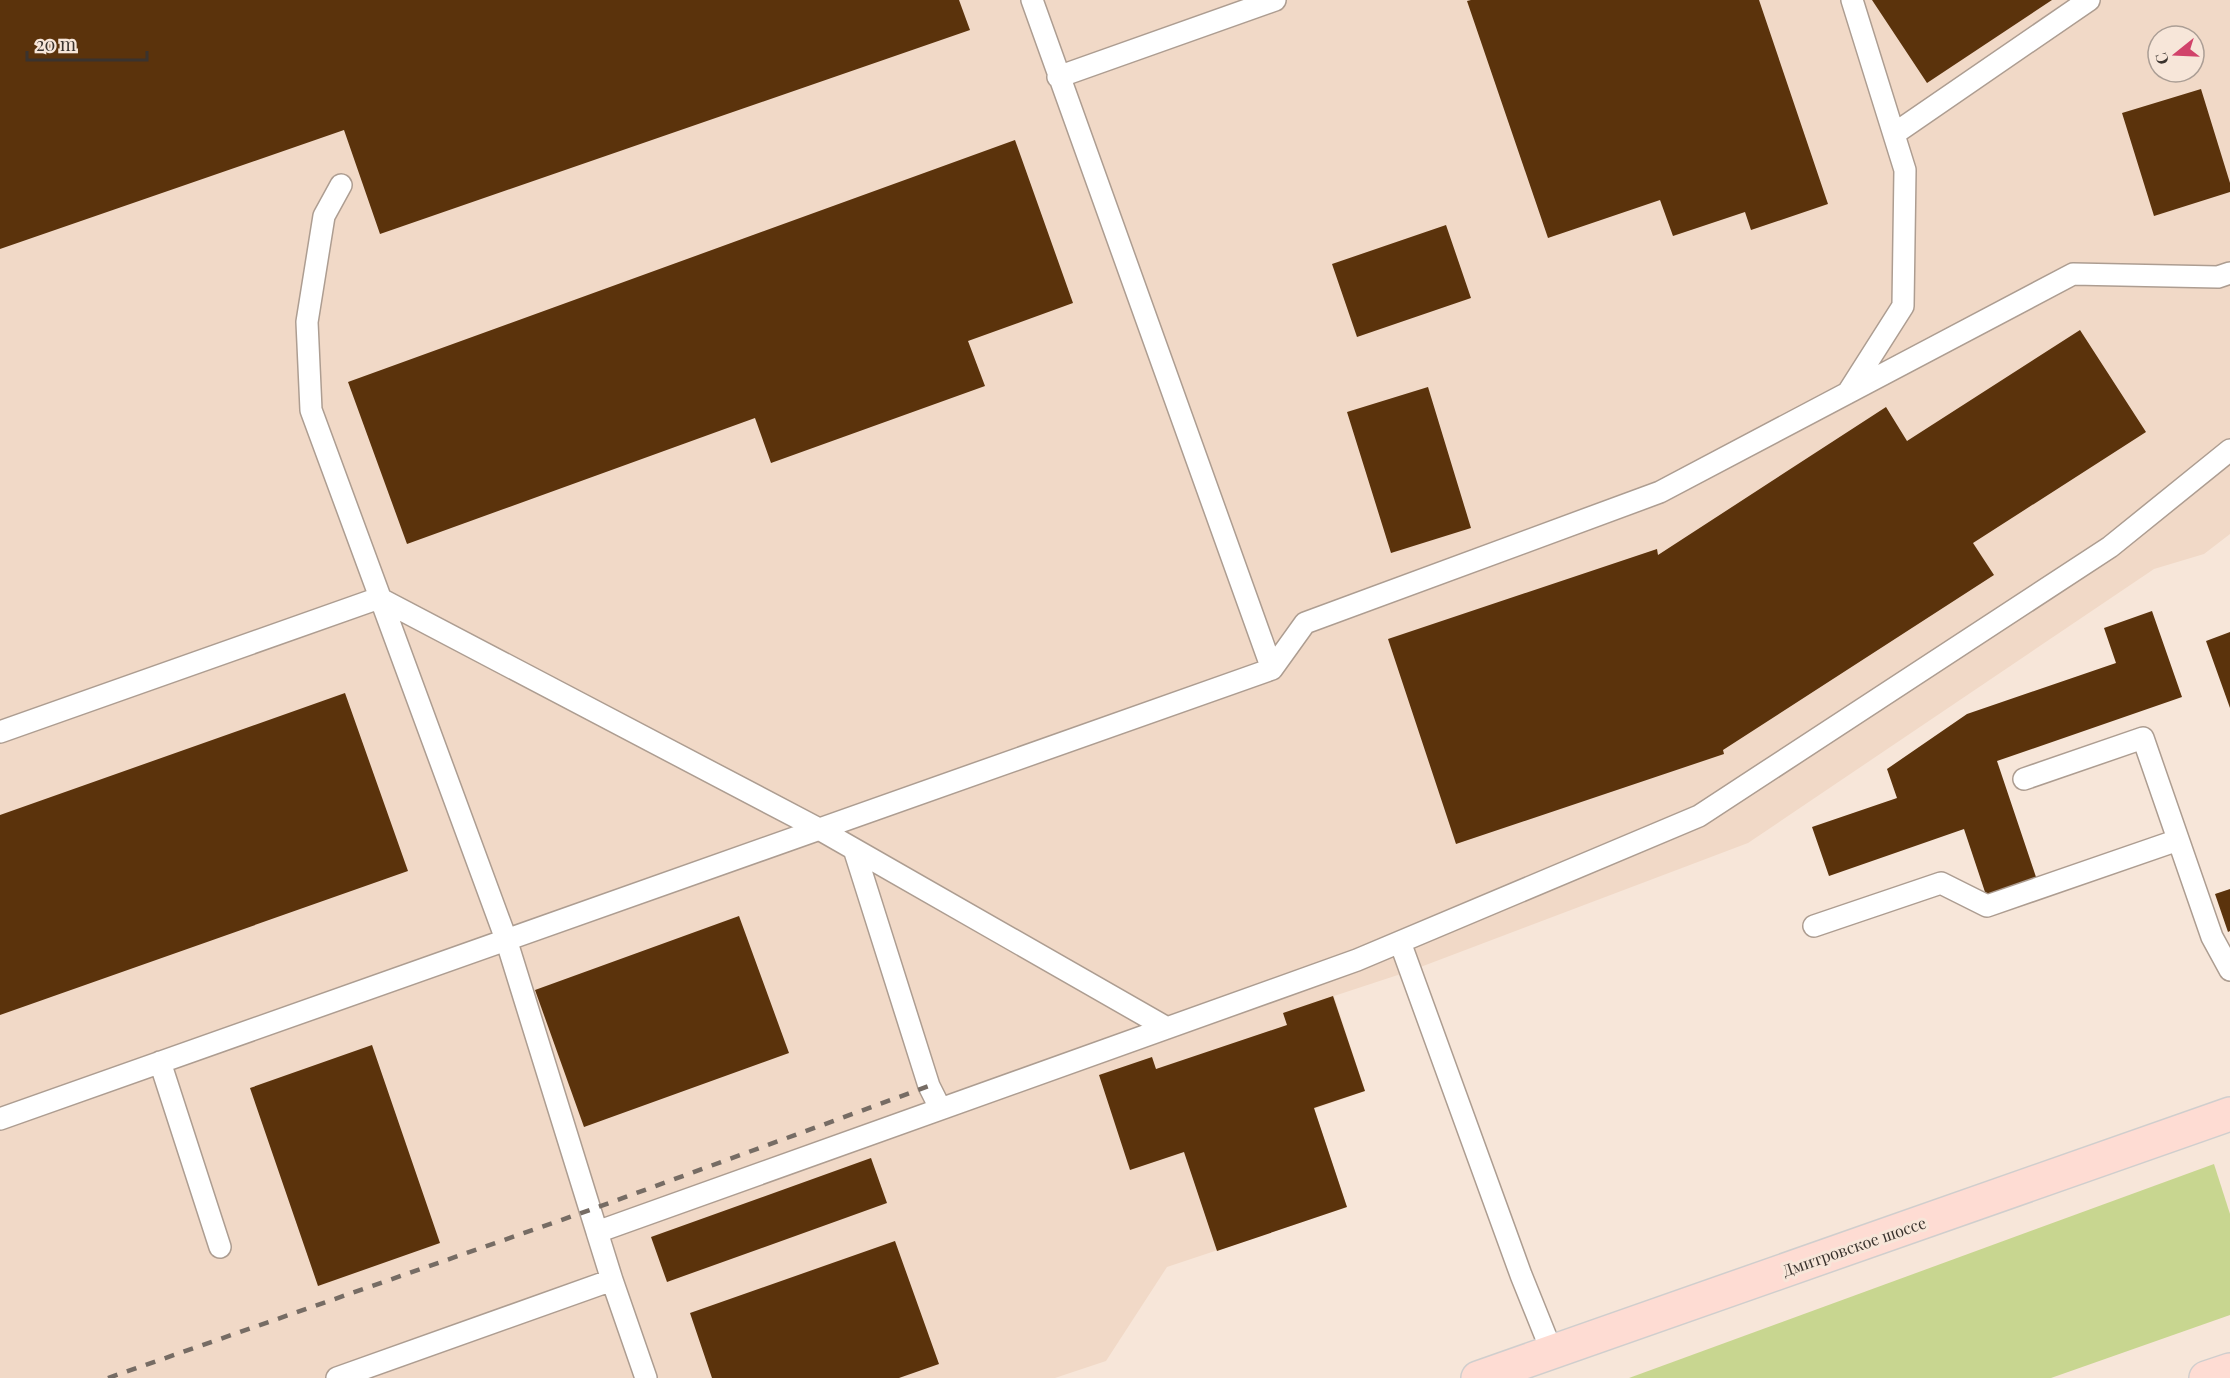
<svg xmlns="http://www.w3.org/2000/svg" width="2230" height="1378" viewBox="0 0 2230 1378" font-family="'Playfair Display',serif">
	<rect width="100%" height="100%" fill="#f7e6d9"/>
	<path fill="#f1d9c7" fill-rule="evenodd" d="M0 0H2230V534L2204 554 2154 569 1748 843 1410 971 1334 996 1365 1091 1314 1109 1347 1207 1167 1267 1106 1361 1055 1378H0ZM2158 36H2194V72H2158Z"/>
	<path fill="#c8d690" d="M2214 1164 2230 1214V1315L2051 1378H1629Z"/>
	<path fill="#5b330c" d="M0 0H959L970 30 380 234 344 130 0 249Z
		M1471 0H1759L1828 204 1751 230 1745 212 1673 236 1660 200 1548 238 1467 1Z
		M1872 0H2052L1927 83Z
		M2201 89 2230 183V192L2154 216 2122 113Z
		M1015 140 1073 303 968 341 985 386 771 463 755 418 407 544 348 382Z
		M1446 225 1471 298 1357 337 1332 264Z
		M2080 330 2146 432 1973 543 1994 575 1723 750 1724 754 1456 844 1388 639 1657 549 1658 555 1886 407 1907 441Z
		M1428 387 1471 528 1391 553 1347 412Z
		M2152 611 2182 697 1997 761 2036 877 1986 895 1964 829 1829 876 1812 827 1897 798 1887 769 1967 714 2116 663 2104 628Z
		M2230 632V708L2206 641Z
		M345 693 408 871 0 1015V815Z
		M2230 889V931L2228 932 2215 894Z
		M739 916 789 1053 584 1127 535 990Z
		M1333 996 1365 1091 1314 1108 1347 1207 1217 1251 1184 1152 1130 1170 1099 1075 1152 1057 1156 1069 1287 1025 1283 1013Z
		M372 1045 440 1243 318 1286 250 1088Z
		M871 1158 887 1203 667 1282 651 1237Z
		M895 1241 939 1364 899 1378H712L690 1313Z"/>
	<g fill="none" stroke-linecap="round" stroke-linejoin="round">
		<g stroke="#ad9d91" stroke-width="24">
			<path id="lane" d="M1032 0 1272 669
				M1058 77 1275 0
				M1894 134 2089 0
				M341 185 324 216 307 322 311 410 506 939 597 1232
				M1849 391 1903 306 1905 170 1852 0
				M0 732 379 598 819 829 1167 1028
				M2024 779 2143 738 2212 937 2230 970
				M854 849 929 1086 940 1108
				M1814 926 1941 883 1987 906 2178 840
				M1400 942 1521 1275 1552 1352
				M160 1062 220 1247
				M0 1119 1272 669 1305 623 1660 492 2073 274 2218 277 2230 273
				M612 1280 646 1378
				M337 1378 612 1280 597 1232 1357 960 1699 816 2110 547 2230 450"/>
		</g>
		<g stroke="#d0cecd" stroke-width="36">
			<path id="primary" d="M1478 1378 2230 1114
				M2206 1378 2230 1370"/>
		</g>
		<use href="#lane" stroke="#fff" stroke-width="21"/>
		<use href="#primary" stroke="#fedcd3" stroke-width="33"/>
		<path stroke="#766c64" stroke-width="4.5" stroke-dasharray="10 10" stroke-linecap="butt" d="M108 1378 590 1210 929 1086"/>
	</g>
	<g text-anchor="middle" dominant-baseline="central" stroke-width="6" stroke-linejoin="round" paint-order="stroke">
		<g font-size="16" fill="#3a332e" stroke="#f7e6d9">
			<text transform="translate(1854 1246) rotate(-19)">Дмитровское шоссе</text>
		</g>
	</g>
	<g transform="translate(2176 54) rotate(252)"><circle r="28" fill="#f7e6d9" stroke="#ab9e95" stroke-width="1.5"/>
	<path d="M0-4.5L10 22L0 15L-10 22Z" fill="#d1436a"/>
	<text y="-9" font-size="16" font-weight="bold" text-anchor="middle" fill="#3a332e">С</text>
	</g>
	<path d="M27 51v9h120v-9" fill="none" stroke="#3a332e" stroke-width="3"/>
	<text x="36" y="51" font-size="18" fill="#3a332e" stroke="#f7e6d9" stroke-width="4.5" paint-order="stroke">20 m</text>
</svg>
